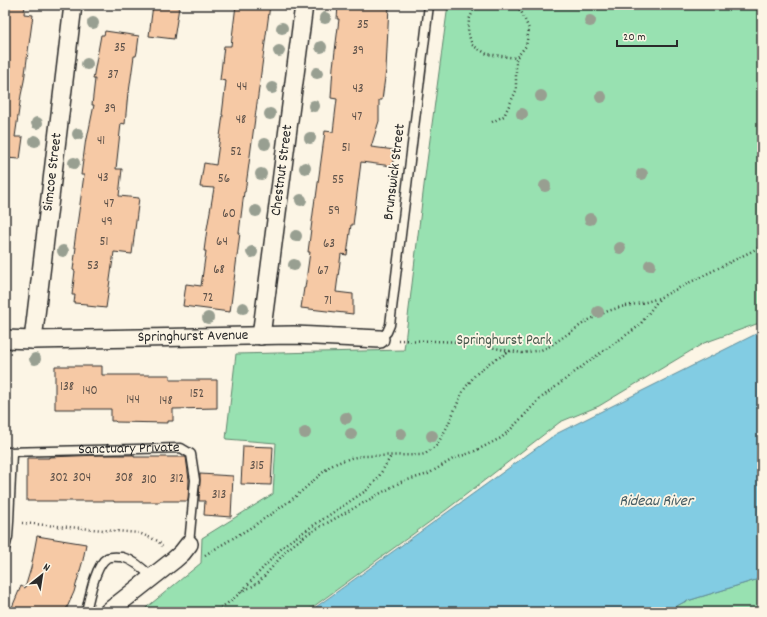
<svg xmlns="http://www.w3.org/2000/svg" width="767" height="617" viewBox="0 0 767 617" font-family="Dekko,sans-serif">
	<rect width="100%" height="100%" fill="#fcf5e5"/>
	<filter id="ink" filterUnits="userSpaceOnUse"><feTurbulence type="fractalNoise" baseFrequency=".025" numOctaves="2"/><feDisplacementMap in="SourceGraphic" scale="8" xChannelSelector="R" yChannelSelector="G"/><feConvolveMatrix kernelMatrix="1 2 1 2 8 2 1 2 1" color-interpolation-filters="sRGB"/></filter>
	<g filter="url(#ink)">
		<path fill="#98e1b1" stroke="#62866e" d="M448 5H762V322L704 343 599 406 560 422 446 510 306 612H141L201 563 202 538 273 494 276 443 226 439 236 354 404 350 426 169Z
			M762 578V612H666L684 602Z"/>
		<path fill="#82cce3" stroke="#5f8c99" d="M762 331V578L684 602 666 612H309L556 434Z"/>
		<path fill="#f6c9a5" stroke="#2b2b2b" d="M5 5H25L24 14 33 15 24 81 21 95 15 137H23L20 159 5 158Z
			M153 5H168L179 7 174 39 149 36Z
			M236 5H270L248 171 245 192H244L239 233H240L230 312 183 306 186 284 201 286 206 251H204L207 229 214 188 200 187 204 163 216 165 223 115H222L226 81 220 80 224 46H231Z
			M338 5H389L386 70 382 100H379V121L371 147 395 150 392 166 361 162 353 225H351L347 255 341 254 336 292 353 294V314L301 308 304 288H305L310 252H308L315 198H316L325 131 333 132 337 99 331 98 333 67 339 19H337Z
			M105 31 139 36 137 52 136 56H134L129 92H128L125 124 121 123 116 169H122L119 196 139 198 137 213 132 254 114 252 106 308 87 306V304L74 303 75 295H72L75 271 73 270 76 247H74L84 175H81L86 138 87 139 94 105H92L95 79H93L101 35H104Z
			M55 366H102V375H170V380H217V408L173 409V421H168V423L116 422 115 421H111V409H55Z
			M243 446 273 447 271 485 241 484Z
			M100 455H134V457H186L189 480 188 501H160V502H114V501H27V458H49V457Z
			M200 474 233 476 231 517 204 515 205 501H199L200 481Z
			M37 536 86 544 83 560 74 592 65 612H10L21 586 25 588 31 568Z"/>
		<g fill="none" stroke-linecap="round" stroke-linejoin="round">
			<g stroke="#2b2b2b" stroke-width="11">
				<g id="lane">
					<path d="M380 339 387 332 390 325 429 5"/>
					<path id="s1" d="M5 452 181 448 191 454 195 480 189 544"/>
					<path d="M5 548 8 537 9 522 12 453"/>
					<path d="M86 612C89 599 95 565 107 558 111 556 118 557 122 557 134 560 144 569 152 578"/>
				</g>
			</g>
			<g stroke="#2b2b2b" stroke-width="20">
				<g id="street">
					<path id="s2" d="M261 336 304 5"/>
					<path id="s3" d="M5 339 33 340 294 335 380 339"/>
					<path id="s4" d="M33 340 73 5"/>
					<path d="M108 612 174 560 182 553 189 544"/>
				</g>
			</g>
			<path stroke="#2b2b2b" stroke-width="2.5" stroke-dasharray="1 3" stroke-linecap="butt" d="M479 5 473 11 469 20 468 32 472 45 487 54 516 58
				M492 122 504 116 516 91V58L526 46 529 29 521 11 512 5
				M398 340 465 342 510 351
				M22 523 139 533 158 541 162 546
				M205 555 255 525 277 510 295 497 329 467 337 463 351 458 362 456 421 455 425 454 437 445 447 427 463 391 475 375 489 363 511 351 522 353 541 350 550 346 587 321 608 311 621 307 646 302 659 298 762 246
				M241 592 253 586 260 581 288 549 302 538 309 533 401 482 428 474 453 459 473 452 501 438 511 429 541 398 592 359 639 326 659 299
				M214 612 231 601 241 592 275 555 287 543 367 490 378 478 391 456"/>
			<use href="#lane" stroke="#fcf5e5" stroke-width="8"/>
			<use href="#street" stroke="#fcf5e5" stroke-width="17"/>
		</g>
		<g fill="#989f91">
			<circle cx="325" cy="18" r="6"/>
			<circle cx="590" cy="21" r="6"/>
			<circle cx="93" cy="23" r="6"/>
			<circle cx="282" cy="28" r="6"/>
			<circle cx="321" cy="47" r="6"/>
			<circle cx="279" cy="51" r="6"/>
			<circle cx="87" cy="64" r="6"/>
			<circle cx="317" cy="73" r="6"/>
			<circle cx="272" cy="88" r="6"/>
			<circle cx="541" cy="96" r="6"/>
			<circle cx="601" cy="97" r="6"/>
			<circle cx="314" cy="106" r="6"/>
			<circle cx="270" cy="114" r="6"/>
			<circle cx="522" cy="114" r="6"/>
			<circle cx="37" cy="123" r="6"/>
			<circle cx="78" cy="134" r="6"/>
			<circle cx="310" cy="138" r="6"/>
			<circle cx="35" cy="141" r="6"/>
			<circle cx="265" cy="144" r="6"/>
			<circle cx="74" cy="163" r="6"/>
			<circle cx="305" cy="168" r="6"/>
			<circle cx="261" cy="174" r="6"/>
			<circle cx="642" cy="174" r="6"/>
			<circle cx="545" cy="186" r="6"/>
			<circle cx="301" cy="200" r="6"/>
			<circle cx="256" cy="211" r="6"/>
			<circle cx="590" cy="219" r="6"/>
			<circle cx="296" cy="236" r="6"/>
			<circle cx="620" cy="248" r="6"/>
			<circle cx="63" cy="251" r="6"/>
			<circle cx="252" cy="252" r="6"/>
			<circle cx="294" cy="265" r="6"/>
			<circle cx="650" cy="265" r="6"/>
			<circle cx="243" cy="308" r="6"/>
			<circle cx="598" cy="312" r="6"/>
			<circle cx="208" cy="318" r="6"/>
			<circle cx="35" cy="359" r="6"/>
			<circle cx="346" cy="418" r="6"/>
			<circle cx="305" cy="433" r="6"/>
			<circle cx="351" cy="434" r="6"/>
			<circle cx="401" cy="434" r="6"/>
			<circle cx="432" cy="436" r="6"/>
		</g>
	</g>
	<g text-anchor="middle" dominant-baseline="central" stroke-width="3.5" stroke-linejoin="round" paint-order="stroke">
		<g font-size="13" fill="#5e524a">
			<text x="363" y="25">35</text>
			<text x="120" y="48">35</text>
			<text x="358" y="51">39</text>
			<text x="113" y="75">37</text>
			<text x="242" y="87">44</text>
			<text x="358" y="89">43</text>
			<text x="110" y="109">39</text>
			<text x="357" y="117">47</text>
			<text x="241" y="120">48</text>
			<text x="101" y="141">41</text>
			<text x="346" y="148">51</text>
			<text x="236" y="152">52</text>
			<text x="103" y="178">43</text>
			<text x="224" y="179">56</text>
			<text x="338" y="180">55</text>
			<text x="109" y="204">47</text>
			<text x="334" y="211">59</text>
			<text x="229" y="214">60</text>
			<text x="107" y="222">49</text>
			<text x="104" y="242">51</text>
			<text x="222" y="242">64</text>
			<text x="329" y="244">63</text>
			<text x="93" y="266">53</text>
			<text x="219" y="270">68</text>
			<text x="323" y="271">67</text>
			<text x="208" y="298">72</text>
			<text x="328" y="301">71</text>
			<text x="67" y="387">138</text>
			<text x="90" y="391">140</text>
			<text x="197" y="394">152</text>
			<text x="133" y="400">144</text>
			<text x="166" y="401">148</text>
			<text x="257" y="466">315</text>
			<text x="59" y="478">302</text>
			<text x="82" y="478">304</text>
			<text x="124" y="478">308</text>
			<text x="177" y="479">312</text>
			<text x="149" y="480">310</text>
			<text x="219" y="495">313</text>
		</g>
		<g font-size="15" fill="#2b2b2b" stroke="#fcf5e5">
			<text stroke="none"><textPath href="#s2" startOffset="167">Chestnut Street</textPath></text>
			<text stroke="none"><textPath href="#s4" startOffset="169">Simcoe Street</textPath></text>
			<text transform="translate(395 172) rotate(-83)">Brunswick Street</text>
			<text stroke="none"><textPath href="#s3" startOffset="188">Springhurst Avenue</textPath></text>
			<text stroke="none"><textPath href="#s1" startOffset="124">Sanctuary Private</textPath></text>
		</g>
		<g font-size="15" fill="#46584c" stroke="#fcf5e5">
			<text x="504" y="341">Springhurst Park</text>
		</g>
		<g font-size="16" font-style="italic" fill="#455b62" stroke="#fcf5e5">
			<text x="656" y="501">Rideau River</text>
		</g>
	</g>
	<rect width="767" height="617" fill="none" stroke="#fcf5e5" stroke-width="20"/>
	<rect x="10" y="10" width="747" height="597" fill="none" stroke="#2b2b2b" stroke-width="1.5" filter="url(#ink)"/>
	<g transform="translate(42 575) rotate(30)" stroke="#fcf5e5" stroke-width="3" paint-order="stroke">
	<path d="M0-3L7 15L0 10L-7 15Z" fill="#2b2b2b"/>
	<text y="-6" font-size="11" font-weight="bold" text-anchor="middle" fill="#2b2b2b">N</text>
	</g>
	<path d="M617 40v6h60v-6" fill="none" stroke="#2b2b2b" stroke-width="2"/>
	<text x="623" y="40" font-size="12" fill="#2b2b2b" stroke="#fcf5e5" stroke-width="3" paint-order="stroke">20 m</text>
</svg>
